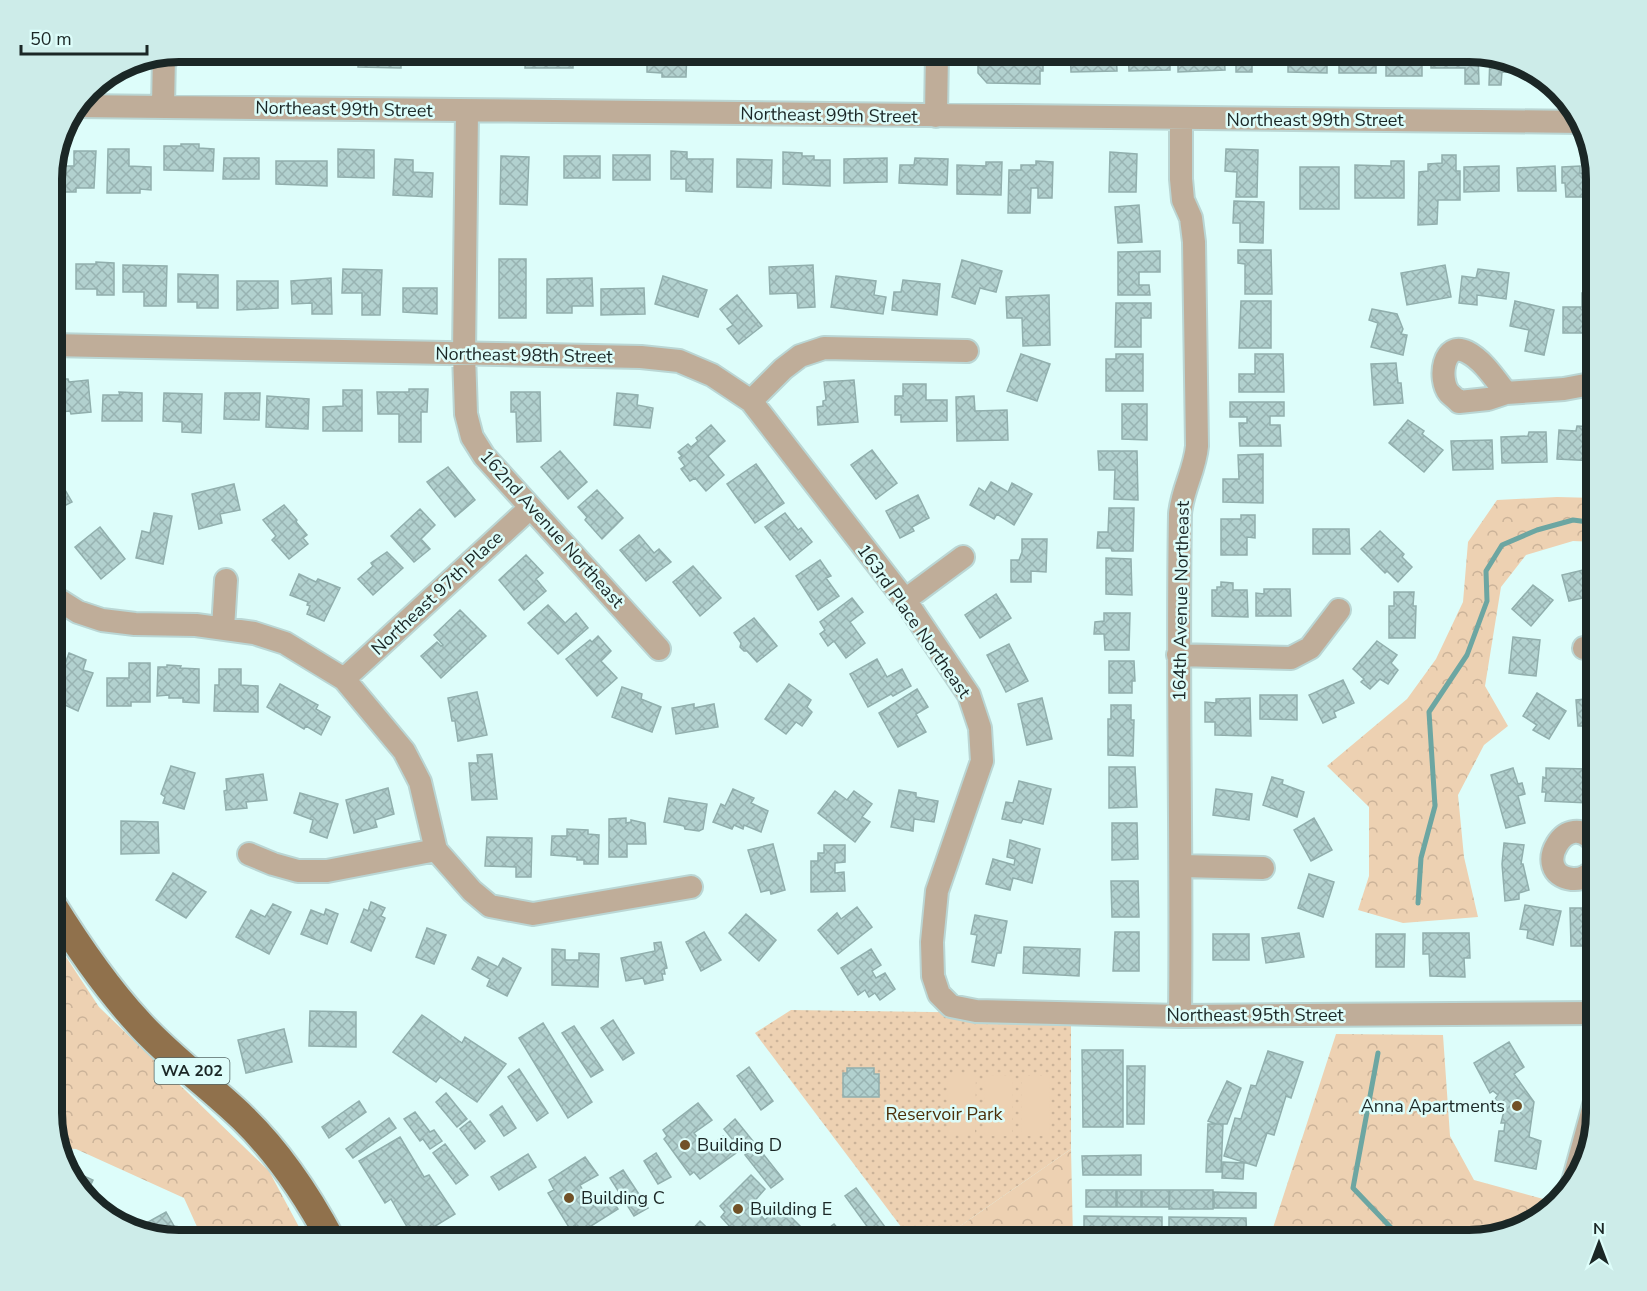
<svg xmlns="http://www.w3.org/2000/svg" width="1647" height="1291" viewBox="0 0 1647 1291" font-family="'Nunito Sans',sans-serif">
	<defs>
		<pattern id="grass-dots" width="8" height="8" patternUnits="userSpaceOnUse" patternTransform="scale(1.5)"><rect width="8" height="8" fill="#edd1b2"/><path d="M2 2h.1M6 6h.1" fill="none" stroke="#cbb399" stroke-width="1.8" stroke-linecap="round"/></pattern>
		<pattern id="forest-crowns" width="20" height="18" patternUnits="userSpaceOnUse" patternTransform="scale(1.5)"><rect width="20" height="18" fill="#edd1b2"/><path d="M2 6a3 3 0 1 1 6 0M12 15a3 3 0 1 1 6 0" fill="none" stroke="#cbb399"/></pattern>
		<pattern id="building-cross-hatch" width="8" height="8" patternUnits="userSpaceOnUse" patternTransform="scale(1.5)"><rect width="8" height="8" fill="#b2d1cf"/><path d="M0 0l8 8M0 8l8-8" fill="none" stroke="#98b3b2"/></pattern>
	</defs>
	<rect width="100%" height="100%" fill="#ddfdfa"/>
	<path fill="url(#grass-dots)" d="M791 1010 1071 1014V1149L940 1240H911L755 1033Z"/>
	<path fill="url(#forest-crowns)" d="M1557 497 1596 498V542L1573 541 1526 555 1501 587 1485 686 1508 726 1484 745 1458 795 1464 857 1478 917 1403 923 1358 910 1369 876V807L1327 766 1407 699 1436 659 1463 602 1468 542 1497 500Z
		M51 934 99 1007 269 1171 306 1240H203L184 1198 76 1149 59 1148 51 1121Z
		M1336 1034 1443 1035 1450 1136 1474 1180 1547 1200C1545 1203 1545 1210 1542 1213 1532 1229 1481 1241 1464 1237L1463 1240H1269Z
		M1071 1149 1073 1240H940Z"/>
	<path fill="#edd1b2" d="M948 1075H976L975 1135H947Z
		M985 1075 1013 1076 1012 1136H984Z
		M1022 1076H1050L1049 1136H1021Z"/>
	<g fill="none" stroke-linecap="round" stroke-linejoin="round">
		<path stroke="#6ca6a2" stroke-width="5" d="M1418 903 1421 858 1435 806 1429 712 1467 655 1487 601 1486 571 1502 545 1537 530 1573 520 1596 523
			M1378 1053 1353 1188 1398 1235 1397 1240"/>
	</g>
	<path fill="url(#building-cross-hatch)" stroke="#91afad" stroke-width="1.5" d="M205 51H281V63H215V60H205Z
		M297 51H347V53Z
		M359 51H401V68L358 67Z
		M412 51H463V52L426 60 424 52 412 55Z
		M474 51H514V65L496 64V58L474 57Z
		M526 51H573V68H525Z
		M580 51H619V61L584 60 583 57H580Z
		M647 51H687L686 77H662V73L647 72Z
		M761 51H804V59H761Z
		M817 51H868V55H838L837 60H817Z
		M978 51 1040 54V58H1043V71H1040V84L987 83 978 73Z
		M1070 51H1116L1117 71 1071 72Z
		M1128 51H1170V70L1129 71Z
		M1178 51H1224L1225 70 1178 72Z
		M1236 51H1277V58H1252V72H1236Z
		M1288 51H1327V73L1288 72Z
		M1339 51H1376V73H1339Z
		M1386 51H1422V76H1386Z
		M1431 51 1478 53 1479 84H1465V68H1431Z
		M1490 55 1517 61 1530 68V73L1502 72 1501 85H1489Z
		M131 60V69L117 68 130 61Z
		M1538 73 1552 82 1553 83 1537 82Z
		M181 144H199V148L214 149 213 171 164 170V146H181Z
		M108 149H129V166L151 167V190L140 189V193H107Z
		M338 149 374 150V178L338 177Z
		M1226 149 1258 150 1257 197H1236L1237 172 1225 171Z
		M74 151H96L94 188H76V192H62V187H51L52 166H74Z
		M671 151 687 152V159H713L712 192 686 191V179H671Z
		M783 152 802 153V156H814V160H830V186L783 184Z
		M1110 152 1137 154 1136 192H1109Z
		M613 155H650V180H613Z
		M1442 155H1456V171H1460V200H1438L1437 224 1418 225 1419 172 1428 171V164L1442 163Z
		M501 156 529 157 527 205 500 204Z
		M564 156H600V178H564Z
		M224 158H259V179H223Z
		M887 158V182L844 183V159Z
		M915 158 948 159 947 185 899 183 900 165H914Z
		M395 159 413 160V172L433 173 432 197 393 195Z
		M737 159 772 160 771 188 737 187Z
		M276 161H327V186L276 184Z
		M1036 161 1053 162 1052 198H1038V188H1031L1030 213H1008L1009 170H1021V165H1036Z
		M1391 161H1404V198H1355V165L1391 166Z
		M986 162H1002L1001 195 957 194V165L986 166Z
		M1499 166V191L1464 192V167Z
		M1555 166 1556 191H1518L1517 168Z
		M1580 166V173L1595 174 1596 197H1566L1565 183H1562V167Z
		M1300 167H1339V209H1300Z
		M1234 201 1264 202 1263 243 1240 242V223H1233Z
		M1139 205 1142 242 1118 243 1115 207Z
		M1238 250H1271L1272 294H1245V264L1238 263Z
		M1160 251V272H1139V285H1149L1150 295H1118V252Z
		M499 259H526V318H499Z
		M962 260 1002 271 996 292 980 288 975 304 952 297Z
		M96 262 114 263V295H97V289H76V264H96Z
		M123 265 167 266 166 306H144V292H123Z
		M813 265 815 307 798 308 797 293 770 294 769 267Z
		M1445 265 1451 297 1407 305 1401 273Z
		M343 269 382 270 380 315H362V293H342Z
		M1478 269 1509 273 1506 299 1477 295V305L1459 303 1462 276 1476 278Z
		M178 274 218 275V308H197V302H178Z
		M663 276 707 290 698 317 655 304Z
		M836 276 876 281 874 295 886 297 883 314 831 307Z
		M331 278 332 314H312V303L292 304 291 281Z
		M592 278 593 306H572V313H547V279Z
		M903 280 940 284 937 315 892 310 894 292H901Z
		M237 281H278V308L237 310Z
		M403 288H437V314L403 312Z
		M644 288 645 314 601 315V289Z
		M1582 293H1596V338H1583V333H1563V307H1582Z
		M737 295 762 326 739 344 727 329 733 325 720 309Z
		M1049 295 1050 345 1023 346 1022 318H1007L1006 297Z
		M1241 301H1271V348H1239Z
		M1515 301 1554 310 1544 355 1525 351 1529 330 1510 326Z
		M1116 303H1151V318H1141V347H1115Z
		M1372 309 1397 314 1403 329 1401 334 1407 335 1403 355 1371 347 1378 323 1369 320Z
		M1021 354 1050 364 1037 401 1007 391Z
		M1116 354H1143V391H1106V359H1116Z
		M1255 354H1283L1284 392H1239V374H1255Z
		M1396 363 1398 383H1401L1403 403 1374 405 1371 364Z
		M58 379H68L69 382 88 380 91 412 71 414 70 411 51 413V385L58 384Z
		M854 380 858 422 818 425 817 407 823 406V401L826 400 824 382Z
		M903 384H926V400H947V421L901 422V415H895V396H903Z
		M409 389H428L427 412H421V442H399V414H378L377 392H409Z
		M343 390H362V431H323V407L343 406Z
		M119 392 142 393V421H102L103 395H120Z
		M511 392H540L541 441 517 442 516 412H511Z
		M164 393 202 394 201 433 182 432V422L163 421Z
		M225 393H260L259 420 224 419Z
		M617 393 638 395 637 405 653 408 650 428 614 425Z
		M267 396 309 399 308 429 266 427Z
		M974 396 975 411 1007 410 1008 440 957 441 956 397Z
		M1230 402H1284V416H1270V425H1280L1281 446H1240L1239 423H1247V417H1230Z
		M1122 404H1147V440L1122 439Z
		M1408 420 1424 431 1422 434 1443 450 1424 472 1389 443Z
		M711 425 725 441 708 456 724 475 706 491 695 478 690 481 681 469 685 466 679 458 682 456 678 452 688 444 691 447 698 441 696 438Z
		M1577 426 1596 427V461L1557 459 1559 430 1576 431Z
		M1529 432H1546L1547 462 1502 463 1501 437 1528 436Z
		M1492 440 1493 469 1453 470 1451 441Z
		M872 450 897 483 876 499 851 465Z
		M560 451 587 482 568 499 541 467Z
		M1098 451H1137L1138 500 1114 499 1115 470H1099Z
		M1263 454V503L1223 502V479H1239L1238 455Z
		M756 464 784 503 755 523 727 484Z
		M448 467 475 500 455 517 427 482Z
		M53 469 72 502 58 509 59 511 51 515V470Z
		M991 482 1008 492 1012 483 1032 494 1014 525 997 514 994 519 970 505 979 488 985 492Z
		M234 484 240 510 220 514 222 523 199 529 192 494Z
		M597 490 623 518 602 539 585 520 587 517 578 507Z
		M918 495 929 518 912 527 914 531 900 538 886 511Z
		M284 505 297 520 296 522 307 535 303 538 308 544 289 559 272 540 276 536 263 520Z
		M1109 508H1134L1133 551H1112L1111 548H1097L1098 532H1108Z
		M420 509 435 525 421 539 430 549 414 562 391 536Z
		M154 513 172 516 163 564 136 558 142 531 150 533Z
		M785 513 798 530 801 528 812 542 790 560 765 527Z
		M1241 515H1255V538L1247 537V555H1221V519H1241Z
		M100 527 125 559 101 579 75 547Z
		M1313 529H1349L1350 554H1313Z
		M1380 531 1404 554 1402 557 1412 567 1398 582 1387 571 1385 573 1361 549Z
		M639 535 654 553 659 549 671 562 646 581 620 550Z
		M1022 539H1047L1046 572 1031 571V582H1011V560H1019L1022 552Z
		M387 552 403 568 373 595 358 579 373 566 371 563Z
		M526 555 543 573 536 579 546 591 524 610 499 580Z
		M1106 558 1131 559 1132 595 1106 594Z
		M820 560 831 576 826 578 839 596 818 610 796 576Z
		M693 566 721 598 700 616 673 582Z
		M1596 567V595L1569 601 1562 575Z
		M299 574 316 582 318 579 340 588 324 621 307 614 310 606 307 605 308 602 290 595Z
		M1221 582 1233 583V590H1247L1248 617 1212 616V590H1217V587H1221Z
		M1533 585 1553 600 1531 626 1512 609Z
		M1264 589H1290L1291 616H1256V593L1264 594Z
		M1394 592H1414L1413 606H1416L1415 638H1389V606H1394Z
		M996 594 1011 618 980 638 965 615Z
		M852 598 863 612 850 622 865 643 846 658 834 641 828 646 820 634 825 630 820 622Z
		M548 605 565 623 576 613 588 628 558 654 528 623Z
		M460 610 486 636 441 678 421 656 437 642 441 646 443 645 434 635Z
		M1104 613H1130L1129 650H1105L1104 634H1094L1095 622 1104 621Z
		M754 618 777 646 757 662 747 651H744L740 647 741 643 734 633Z
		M598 636 611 651 601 661 617 678 597 696 566 659 590 640 592 642Z
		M1513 637 1540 640 1536 676 1509 673Z
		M1377 641 1397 655 1391 663 1398 670 1388 684 1380 679 1370 689 1361 682 1364 679 1353 669Z
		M1009 644 1028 681 1006 692 987 655Z
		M69 653 86 660 83 670 93 673 78 711 54 700 65 673 62 672Z
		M877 659 887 677 902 669 911 686 893 696 891 694 868 707 850 674Z
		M1109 661H1134L1135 681H1132V693H1109Z
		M129 663H150V702H131V706H107V678H129Z
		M167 665 181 666 180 668 199 669V703L183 702V698H169V695L157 696 158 667H167Z
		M219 669H241V685L258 686V712L214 711 215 685H219Z
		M1343 680 1354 703 1334 712 1336 717 1323 723 1309 695Z
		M280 684 318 705 316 709 330 717 321 735 306 726 304 729 267 707Z
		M789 684 811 700 807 707 812 712 802 726 796 722 786 734 765 719Z
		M622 687 642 694 641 699 661 707 652 732 612 717Z
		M917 689 928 707 916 714 926 732 898 747 879 713Z
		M477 692 487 735 458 741 455 721H452L448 698Z
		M1537 693 1566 711 1549 739 1533 730 1537 725 1523 716Z
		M1260 695H1297V720L1260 719Z
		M1042 698 1052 739 1027 745 1018 704Z
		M1250 698 1251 736 1215 735V722H1205V702L1216 703V699Z
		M1596 698V731L1584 732V726H1578L1576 700Z
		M694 704V708L714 704 718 727 676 734 672 708Z
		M1111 705H1131V720H1134L1133 756 1108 755V719H1111Z
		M492 754 497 799 472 800 469 763H478L477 755Z
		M171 766 195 773 184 809 163 803 165 797 161 794Z
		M1109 767H1135L1137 807 1109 808Z
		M1513 768 1518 784 1522 783 1525 794 1518 796 1525 823 1506 828 1491 775Z
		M1546 768 1588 769 1589 803 1545 801 1546 792H1542L1543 777 1546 778Z
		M51 771H61L63 804H51Z
		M263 774 267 800 246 802 247 808 226 810 224 791 227 790 226 779Z
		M1272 777 1283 780 1282 784 1304 792 1297 817 1263 805Z
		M1019 781 1051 789 1043 824 1023 819 1021 823 1002 819 1006 802 1013 803Z
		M388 788 394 814 375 820 377 827 354 833 346 800Z
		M733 789 754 798 751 803 768 811 761 832 744 825 743 829 734 825 732 829 713 822 721 804 725 806Z
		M1216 789 1252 794 1249 820 1213 815Z
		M899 790 916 793V797L938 801 934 822 914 819 913 831 891 827Z
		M835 791 847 800 854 791 872 804 862 817 870 822 855 842 818 813Z
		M300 793 338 804 327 838 310 832 313 820 294 813Z
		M669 798 707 804 703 829 699 831 685 829 684 826 664 822Z
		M626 818V823L631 822V820L645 823 646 844H627V857H609V819Z
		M1314 818 1332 850 1311 861 1294 830Z
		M121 821 158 822 159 853 121 854Z
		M1112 823H1137L1138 859 1112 860Z
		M567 829 588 830V834L599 835 598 864H584V860H577V857L551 855 552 836H567Z
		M487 837 532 838 531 877H516V867L485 866Z
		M1010 840 1040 849 1032 883 1013 878 1010 890 986 884 993 859 1014 865 1015 859 1007 857Z
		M1504 843 1524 845 1521 864H1523L1529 890 1519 893V899L1505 901 1502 864Z
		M773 844 785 890 771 894 770 890 761 892 748 850Z
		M824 845H845V862L835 863V873L844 872 845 891 811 892V861H818V853H824Z
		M173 873 206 892 186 918 156 900Z
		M1309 874 1334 882 1323 917 1298 908Z
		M1111 881H1138L1139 917H1112Z
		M371 902 385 908 381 916 385 918 371 951 351 942 364 909 368 911Z
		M273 904 291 912 269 954 236 937 251 910 265 917Z
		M1525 905 1561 911 1553 945 1527 938 1528 930 1520 929Z
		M1592 906H1596V946H1571L1570 908H1592Z
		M857 907 872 927 838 954 818 930 837 913 841 919Z
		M326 909 338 914 327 944 301 934 311 910 324 915Z
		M746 914 776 940 759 961 729 933Z
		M975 915 1007 921 1001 953H997L994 966 972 962 977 935 971 934Z
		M427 928 446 935 434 964 416 957Z
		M704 932 721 960 701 971 686 942Z
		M1115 932H1139V971H1113Z
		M1299 933 1304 957 1266 963 1262 938Z
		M1423 933H1469L1470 958H1464L1465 977 1430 976 1429 954H1423Z
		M1213 934H1249V960H1213Z
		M1376 934H1405L1404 967H1376Z
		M661 942 667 968 664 969 665 974H662L663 980 645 984 643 978 626 981 621 958 655 951 654 943Z
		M1024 947 1080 949 1079 976 1023 973Z
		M552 949 565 950V960H579V953L599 954 598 987 552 985Z
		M871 949 881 965 872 971 876 978 885 973 895 989 880 1000 875 993 869 997 865 990 858 995 841 968Z
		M478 957 498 967 503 958 521 968 507 996 487 986 490 979 472 969Z
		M310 1011 356 1012V1047L309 1046Z
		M422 1015 462 1043 465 1037 506 1064 477 1102 440 1077 436 1082 393 1052Z
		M613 1020 634 1053 623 1060 601 1028Z
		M543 1023 592 1102 568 1118 519 1038Z
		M574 1026 603 1070 591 1077 562 1033Z
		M284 1029 292 1062 246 1073 238 1040Z
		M1509 1042 1524 1067 1514 1074 1534 1102 1529 1137 1541 1141 1536 1169 1495 1161 1499 1131H1504L1505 1123H1501L1504 1111 1495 1099 1498 1095 1493 1091 1490 1093 1474 1063Z
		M1082 1050H1123V1127H1083Z
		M1268 1051 1303 1062 1291 1098 1286 1096 1274 1135 1267 1133 1256 1166 1224 1156 1235 1118 1241 1119 1251 1085 1256 1086Z
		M1127 1066H1145L1144 1124H1127Z
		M749 1067 773 1101 761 1110 737 1076Z
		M847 1068H874V1074H879V1097H843V1073H847Z
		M519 1069 548 1113 537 1121 508 1077Z
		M1227 1081 1241 1088 1227 1124H1216L1208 1121Z
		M446 1093 467 1119 457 1127 436 1102Z
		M359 1101 366 1112 329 1138 322 1127Z
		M698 1103 712 1120 694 1133 706 1150 723 1136 736 1153 700 1179 694 1172 690 1175 664 1139 667 1136 663 1130Z
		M502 1106 516 1128 504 1136 490 1115Z
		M415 1112 430 1132 434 1130 442 1141 430 1149 423 1139 420 1141 404 1119Z
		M389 1118 396 1128 353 1158 346 1149Z
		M735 1119 753 1141 741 1150 724 1129Z
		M470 1121 485 1141 475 1149 460 1129Z
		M1208 1124H1223L1221 1172H1206Z
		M400 1137 424 1177 429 1175 455 1214 414 1239 391 1199 385 1203 359 1161Z
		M445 1144 468 1175 456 1184 433 1153Z
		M757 1146 783 1179 771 1188 745 1155Z
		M656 1153 671 1177 658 1184 644 1161Z
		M528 1154 536 1167 499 1190 491 1177Z
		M1141 1155V1175H1083L1082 1156Z
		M585 1157 598 1175 580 1185 590 1204 608 1193 618 1209 580 1233 575 1225 570 1229 548 1193 554 1190 549 1180Z
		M1223 1162 1244 1163 1243 1179 1222 1178Z
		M64 1167 93 1180 85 1197 64 1169Z
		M623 1170 648 1208 634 1216 610 1178Z
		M751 1175 765 1189 751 1205 765 1220 779 1205 808 1234 802 1240H751L747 1236 742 1240 721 1217 725 1212 720 1206Z
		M856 1188 891 1235 884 1240H877L845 1196Z
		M1086 1190H1116V1207H1086Z
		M1117 1190H1141V1207H1117Z
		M1142 1190H1169V1207H1142Z
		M1170 1190H1213V1209H1169Z
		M1214 1192 1256 1193V1208H1214Z
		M166 1212 182 1240 143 1233 139 1227Z
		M1084 1216 1162 1217V1240H1084Z
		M1169 1217 1246 1218 1247 1240H1169Z
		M700 1221 720 1240H699L690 1232Z
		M834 1224 847 1240H828L822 1233Z"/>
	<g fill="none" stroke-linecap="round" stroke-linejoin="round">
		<g stroke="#bad6d4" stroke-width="26">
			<path id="minor" d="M76 106 1583 122
				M163 107 164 54
				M467 111 464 354 466 414 472 437 484 456 659 649
				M936 116 937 51
				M51 345 641 357 679 361 712 375 751 401 905 600 969 695 980 728 982 761 937 891 932 942 933 976 939 994 951 1006 976 1011 1180 1016 1596 1013
				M1506 393C1495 379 1483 360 1467 352 1443 340 1438 379 1449 393 1452 396 1456 399 1459 402L1488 399 1506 393 1564 389 1596 383
				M751 401 783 369 800 356 824 348 967 351
				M51 595 78 612 102 620 135 624 196 625 254 633 285 643 344 679 404 751 420 782 436 850
				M905 600 963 557
				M223 628 226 580
				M1584 648 1596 647
				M1178 655 1291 658 1310 648 1339 610
				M344 679 530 508
				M249 854 273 864 298 871H327L436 850 472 891 490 906 533 914 691 887
				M1182 866 1263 868
				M1596 867C1590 875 1583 880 1572 879 1528 874 1568 803 1596 845
				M1180 1016C1182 848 1177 681 1180 514 1182 490 1195 470 1197 446L1194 242 1191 218 1183 200 1181 179V119
				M1573 1182 1596 1098"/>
		</g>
		<g stroke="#bad6d4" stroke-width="32">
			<path id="major" d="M51 903C77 945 104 985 138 1022 169 1057 209 1085 243 1118 279 1153 307 1195 331 1240"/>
		</g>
		<use href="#minor" stroke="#bfad99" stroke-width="22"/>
		<use href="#major" stroke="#90714c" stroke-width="28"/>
	</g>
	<g fill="#715127" stroke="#ddfdfa" stroke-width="2">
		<circle cx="1517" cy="1106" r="6"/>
		<circle cx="685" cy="1145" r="6"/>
		<circle cx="569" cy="1198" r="6"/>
		<circle cx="738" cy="1209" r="6"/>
	</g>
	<g text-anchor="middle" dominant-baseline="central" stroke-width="5" stroke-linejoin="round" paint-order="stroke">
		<rect fill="#ddfdfa" stroke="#556766" stroke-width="1.5" x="154.5" y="1058" width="75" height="26" rx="4.5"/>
		<g font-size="16" font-weight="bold" fill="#1b2726">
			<text x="192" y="1071">WA 202</text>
		</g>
		<g font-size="18" fill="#1b2726" stroke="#ddfdfa">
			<text transform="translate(344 109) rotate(1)">Northeast 99th Street</text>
			<text transform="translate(829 115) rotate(1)">Northeast 99th Street</text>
			<text x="1315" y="120">Northeast 99th Street</text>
			<text transform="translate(524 355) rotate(1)">Northeast 98th Street</text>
			<text transform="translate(552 529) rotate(48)">162nd Avenue Northeast</text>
			<text transform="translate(437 593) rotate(-43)">Northeast 97th Place</text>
			<text transform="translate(1181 601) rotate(-89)">164th Avenue Northeast</text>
			<text transform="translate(914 621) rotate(55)">163rd Place Northeast</text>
			<text x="1255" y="1015">Northeast 95th Street</text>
		</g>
		<g font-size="18" fill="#1b2726" stroke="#ddfdfa" text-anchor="start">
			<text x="1505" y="1106" text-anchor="end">Anna Apartments</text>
			<text x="697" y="1145">Building D</text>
			<text x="581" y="1198">Building C</text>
			<text x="750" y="1209">Building E</text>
		</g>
		<g font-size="18" fill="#4b2f09" stroke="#ddfdfa">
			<text x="944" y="1114">Reservoir Park</text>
		</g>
	</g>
	<path d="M0 0H1647V1291H0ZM179 62H1469A117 117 0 0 1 1586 179V1113A117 117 0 0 1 1469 1230H179A117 117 0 0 1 62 1113V179A117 117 0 0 1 179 62Z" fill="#cdece9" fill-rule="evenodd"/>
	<path fill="none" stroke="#1b2726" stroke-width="8" d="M179 62H1469A117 117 0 0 1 1586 179V1113A117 117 0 0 1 1469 1230H179A117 117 0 0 1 62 1113V179A117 117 0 0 1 179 62Z"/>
	<g transform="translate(1599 1243)" stroke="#ddfdfa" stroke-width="4.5" paint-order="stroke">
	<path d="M0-4.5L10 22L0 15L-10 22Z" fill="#1b2726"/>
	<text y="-9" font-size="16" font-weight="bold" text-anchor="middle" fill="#1b2726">N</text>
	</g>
	<path d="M21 45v9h126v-9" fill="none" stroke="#1b2726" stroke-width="3"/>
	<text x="30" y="45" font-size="18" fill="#1b2726" stroke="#ddfdfa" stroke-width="4.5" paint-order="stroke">50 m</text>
</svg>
